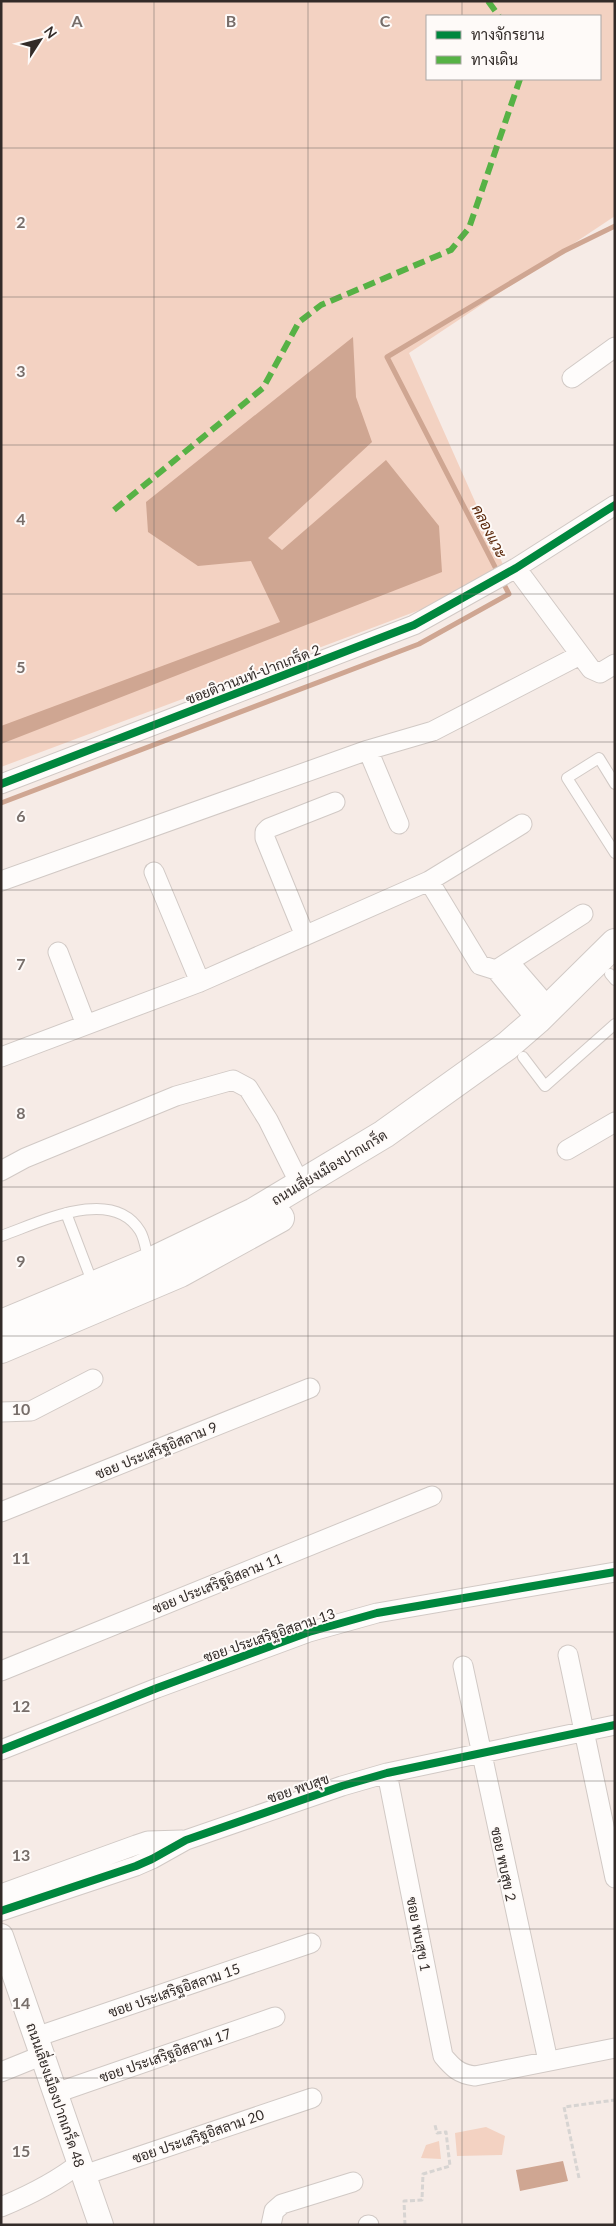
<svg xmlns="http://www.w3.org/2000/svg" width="616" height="2226" viewBox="0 0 616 2226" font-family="Lato,Sarabun,sans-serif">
	<rect width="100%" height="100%" fill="#f6ebe6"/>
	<path fill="#f3d2c2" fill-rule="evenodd" d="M1 1H615V216L409 353 505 569 441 602 1 767ZM427 16H600V79H427Z
		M486 2127 505 2136 502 2155 457 2156 455 2133Z
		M439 2141 441 2159 421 2158 426 2145Z"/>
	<path fill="#cfa692" d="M353 337 356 397 372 442 268 538 282 550 386 460 439 526 442 572 1 744V726L280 622 251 561 198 566 148 532 146 502Z
		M563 2161 568 2181 520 2191 516 2170Z"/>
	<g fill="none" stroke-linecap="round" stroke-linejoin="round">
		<path stroke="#cfa692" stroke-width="5" d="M1 803 419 644 509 594 387 357 564 251 615 226"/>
		<g stroke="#d1c9c5" stroke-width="12">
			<path id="service" d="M615 784 599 758 567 778 615 853
				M610 974 615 980
				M523 1057 545 1086 615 1024
				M66 1213 93 1284
				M1 1236C39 1223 112 1185 140 1231 145 1239 146 1252 149 1261"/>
		</g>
		<g stroke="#d1c9c5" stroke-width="21">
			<path id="minor" d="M572 378 615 347
				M516 568 591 669 600 673 615 664
				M368 750 399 824
				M1 784 414 625 516 568 615 505
				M154 872 200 982
				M1 881 368 750 433 731 580 655
				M429 881 480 965 496 970 583 914
				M305 936 265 838V832L269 828 335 802
				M58 952 86 1025
				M509 962 548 1007
				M496 970 537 1020
				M1 1057 200 982 429 881 522 824
				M567 1150 615 1122
				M1 1171 25 1158 176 1096 233 1080 248 1088 268 1120 300 1184
				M1 1412 31 1411 93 1379
				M1 1512 310 1388
				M568 1655 615 1878
				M463 1666 548 2061
				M1 1671 432 1496
				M1 1750 157 1688 309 1632 377 1613 615 1572
				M387 1773 443 2056C453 2068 459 2074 475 2076L615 2048
				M1 1894 136 1845 148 1841 182 1840
				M1 1911 136 1866 152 1859 186 1840 342 1786 387 1773 615 1725
				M36 2037 311 1943
				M1 2072 43 2055
				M56 2093 275 2017
				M84 2175 312 2098
				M1 2207C30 2195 56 2182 80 2163
				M271 2225 274 2211 282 2204 353 2182
				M368 2225H369"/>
		</g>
		<g stroke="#d1c9c5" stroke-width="26">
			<path id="tertiary" d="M1 1936 101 2225"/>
		</g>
		<g stroke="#d1c9c5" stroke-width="30">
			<path id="secondary" d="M1 1324 150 1262 254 1212 384 1134 507 1046 537 1020 615 943
				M1 1349 180 1273 280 1218"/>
		</g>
		<path stroke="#d7d4d2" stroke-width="3" stroke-dasharray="5 2.5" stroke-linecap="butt" d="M579 2178 564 2107 615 2100
			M405 2225 404 2201 422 2200 423 2174 450 2166 446 2132 437 2133 435 2125"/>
		<use href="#service" stroke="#fefcfb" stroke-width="10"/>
		<use href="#minor" stroke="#fefcfb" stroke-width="19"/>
		<use href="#tertiary" stroke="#fefcfb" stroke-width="24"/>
		<use href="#secondary" stroke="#fefcfb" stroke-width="28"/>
		<path stroke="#56b245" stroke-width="6" stroke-dasharray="12 6" stroke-linecap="butt" d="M488 1 499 16
			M114 510 263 388 299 322 321 305 451 250 469 228 520 79"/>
		<g stroke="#fefaf8" stroke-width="11">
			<path id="cycleway" d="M1 784 414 625 516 568 615 505
				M1 1750 157 1688 309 1632 377 1613 615 1572
				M1 1911 136 1866 152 1859 186 1840 342 1786 387 1773 615 1725"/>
		</g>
		<use href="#cycleway" stroke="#00873e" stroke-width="8"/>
	</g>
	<path fill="none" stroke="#776e6a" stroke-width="1" stroke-opacity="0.55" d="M154 1V2225M308 1V2225M462 1V16M462 79V2225M1 148H615M1 297H615M1 445H615M1 594H615M1 742H615M1 890H615M1 1039H615M1 1187H615M1 1336H615M1 1484H615M1 1632H615M1 1781H615M1 1929H615M1 2078H615"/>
	<g text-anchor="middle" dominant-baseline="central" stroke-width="4" stroke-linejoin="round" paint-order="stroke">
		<g font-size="14" fill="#322b28" stroke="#fefaf8">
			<text transform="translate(253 674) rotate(-21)">ซอยติวานนท์-ปากเกร็ด 2</text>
			<text transform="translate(329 1167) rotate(-31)">ถนนเลี่ยงเมืองปากเกร็ด</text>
			<text transform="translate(156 1450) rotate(-22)">ซอย ประเสริฐอิสลาม 9</text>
			<text transform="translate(217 1583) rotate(-22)">ซอย ประเสริฐอิสลาม 11</text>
			<text transform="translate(269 1635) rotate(-19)">ซอย ประเสริฐอิสลาม 13</text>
			<text transform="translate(298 1788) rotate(-19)">ซอย พบสุข</text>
			<text transform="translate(504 1864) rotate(78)">ซอย พบสุข 2</text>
			<text transform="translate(419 1934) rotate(79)">ซอย พบสุข 1</text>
			<text transform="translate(174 1990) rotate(-19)">ซอย ประเสริฐอิสลาม 15</text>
			<text transform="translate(165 2055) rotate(-19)">ซอย ประเสริฐอิสลาม 17</text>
			<text transform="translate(56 2095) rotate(71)">ถนนเลี่ยงเมืองปากเกร็ด 48</text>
			<text transform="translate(198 2136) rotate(-19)">ซอย ประเสริฐอิสลาม 20</text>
		</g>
		<g font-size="15" font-style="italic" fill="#5a2709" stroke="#fefaf8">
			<text transform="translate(490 531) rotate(63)">คลองแวะ</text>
		</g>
	</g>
	<g font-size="16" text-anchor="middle" font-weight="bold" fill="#776e6a" stroke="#fefaf8" stroke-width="4" stroke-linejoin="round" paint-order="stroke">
		<text x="77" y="27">A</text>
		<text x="231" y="27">B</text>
		<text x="385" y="27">C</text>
		<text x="21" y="228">2</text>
		<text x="21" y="377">3</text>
		<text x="21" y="525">4</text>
		<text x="21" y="673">5</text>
		<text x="21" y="822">6</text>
		<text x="21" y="970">7</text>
		<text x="21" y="1119">8</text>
		<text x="21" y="1267">9</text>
		<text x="21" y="1415">10</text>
		<text x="21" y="1564">11</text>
		<text x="21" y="1712">12</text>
		<text x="21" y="1861">13</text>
		<text x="21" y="2009">14</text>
		<text x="21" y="2157">15</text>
	</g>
	<rect width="616" height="2226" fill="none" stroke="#322b28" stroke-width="5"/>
	<rect x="426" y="15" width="175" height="65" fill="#fefaf8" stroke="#aca7a5"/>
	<rect x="436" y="31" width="25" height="8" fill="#00873e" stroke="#aca7a5"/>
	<text x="471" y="40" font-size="15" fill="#322b28">ทางจักรยาน</text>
	<rect x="436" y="56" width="25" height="8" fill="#56b245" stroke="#aca7a5"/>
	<text x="471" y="65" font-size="15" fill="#322b28">ทางเดิน</text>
	<g transform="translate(40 40) rotate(54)" stroke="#fefaf8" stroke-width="4" paint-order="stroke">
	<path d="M0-4L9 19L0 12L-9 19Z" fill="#322b28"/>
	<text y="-8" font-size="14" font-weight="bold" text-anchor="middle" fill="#322b28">N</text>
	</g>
</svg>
